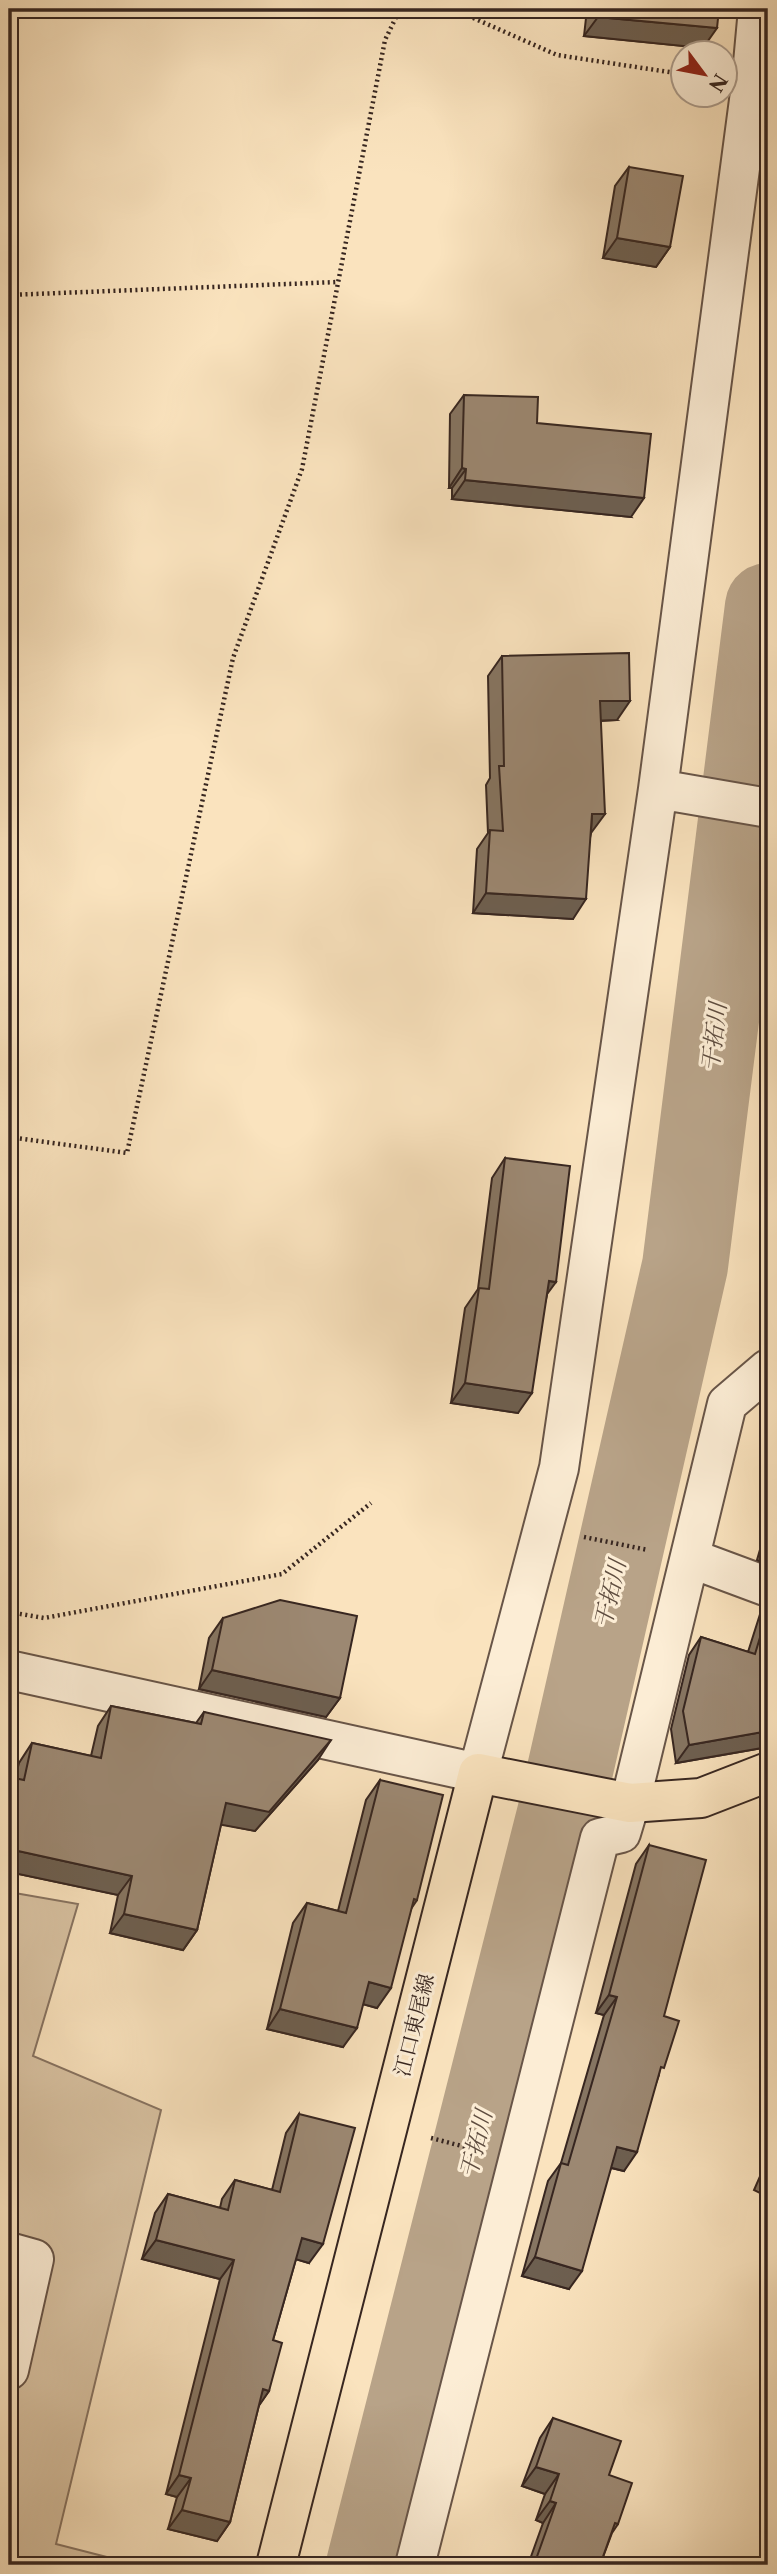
<svg xmlns="http://www.w3.org/2000/svg" width="777" height="2574" viewBox="0 0 777 2574" font-family="'Libre Caslon Text','Noto Serif JP',serif">
	<rect width="100%" height="100%" fill="#fae3be"/>
	<filter id="stains"><feTurbulence type="fractalNoise" baseFrequency=".00286" numOctaves="4"/><feColorMatrix values="0 0 0 0 .2 0 0 0 0 .09 0 0 0 0 .02 0 0 0 .5 -.17"/></filter>
	<radialGradient id="worn" r=".72"><stop offset=".6" stop-color="#630" stop-opacity="0"/><stop offset="1" stop-color="#630" stop-opacity=".3"/></radialGradient>
	<path fill="#d9c3a3" stroke="#887462" stroke-width="2" d="M9 1892 78 1904 33 2056 161 2110 56 2544 138 2565H9Z"/>
	<g fill="none" stroke-linecap="round" stroke-linejoin="round">
		<path stroke="#84715e" stroke-width="14" d="M751 754 768 758"/>
		<path stroke="#b8a388" stroke-width="86" d="M369 2565 560 1814 685 1266 768 606"/>
		<g stroke="#685548" stroke-width="42">
			<path id="minor" d="M658 789 768 808
				M690 1558 768 1587
				M9 1670 478 1773 559 1468 658 789 751 85 758 9
				M9 2252 34 2259 9 2370
				M415 2565 600 1838 621 1833 630 1803 727 1404 768 1369"/>
		</g>
		<g stroke="#372620" stroke-width="42">
			<path id="major" d="M276 2565 478 1773 630 1803 701 1798 768 1772"/>
		</g>
		<path stroke="#372620" stroke-width="4.5" stroke-dasharray="2 3.5" stroke-linecap="butt" d="M453 9 557 55 682 74
			M9 295 338 282
			M9 1137 127 1153 233 658 302 469 385 40 400 9
			M584 1537 648 1550
			M9 1612 44 1618 282 1574 371 1503
			M431 2138 477 2150"/>
		<use href="#minor" stroke="#fcedd5" stroke-width="38"/>
		<use href="#major" stroke="#fae3be" stroke-width="38"/>
	</g>
	<path fill="#867562" stroke="#372620" stroke-width="2" d="M587 9H719L703 48 584 36Z
		M629 167 670 247 656 267 603 258 615 186Z
		M464 395 537 423 631 517 452 499V488H449L450 414Z
		M502 656 617 720 601 721 591 833 573 919 473 913 477 849 488 833 486 785 490 778 488 676Z
		M505 1158 547 1295 518 1413 451 1403 465 1308 478 1289 492 1178Z
		M768 1522V1565L757 1560Z
		M768 1600V1739L762 1748 676 1763 671 1729 689 1655 701 1637 748 1652 762 1608Z
		M223 1618 340 1698 326 1717 199 1689 209 1638Z
		M111 1706 196 1723 204 1712 318 1760 255 1831 221 1824 197 1930 183 1950 110 1933 118 1895 9 1872V1777L15 1778 19 1763 32 1743 91 1756 98 1726Z
		M380 1780 417 1900 411 1909 377 2008 363 2004 343 2047 267 2029 293 1923 307 1903 338 1911 366 1800Z
		M649 1845 664 2016 659 2075 624 2171 611 2168 569 2289 522 2276 548 2181 561 2163 604 2015 596 2013 636 1864Z
		M299 2114 309 2263 296 2259 273 2340 269 2391 259 2405 230 2522 217 2541 168 2529 177 2497 166 2494 220 2279 142 2259 155 2213 168 2194 220 2208 222 2199 235 2180 272 2190 286 2133Z
		M768 2158V2197L754 2190Z
		M553 2418 609 2475 618 2524 612 2533 600 2565H528L543 2523 536 2520 545 2494 522 2486 540 2438Z"/>
	<path fill="#6d5f50" stroke="#372620" stroke-width="2" d="M598 17 717 28 703 48 584 36Z
		M617 238 670 247 656 267 603 258Z
		M462 468 466 469 452 488H449Z
		M465 480 644 498 631 517 452 499Z
		M600 701H630L617 720 587 721Z
		M592 814H605L591 833Z
		M486 893 586 899 573 919 473 913Z
		M549 1281 556 1282 542 1301Z
		M465 1383 532 1393 518 1413 451 1403Z
		M212 1670 340 1698 326 1717 199 1689Z
		M768 1731V1739L762 1748 676 1763 689 1745Z
		M331 1740 318 1760 255 1831 212 1823 226 1803Z
		M9 1849 132 1876 118 1895 9 1872Z
		M124 1914 197 1930 183 1950 110 1933Z
		M369 1982 391 1988 377 2008 355 2002Z
		M609 1995 617 1997 604 2015 596 2013Z
		M280 2009 357 2028 343 2047 267 2029Z
		M617 2147 637 2152 624 2171 604 2166Z
		M302 2238 323 2244 309 2263 288 2257Z
		M156 2240 234 2260 220 2279 142 2259Z
		M535 2257 582 2271 569 2289 522 2276Z
		M263 2389 269 2391 256 2410Z
		M536 2467 559 2474 545 2494 522 2486Z
		M179 2475 191 2478 177 2497 166 2494Z
		M550 2501 556 2503 543 2523 536 2520Z
		M182 2510 230 2522 217 2541 168 2529Z"/>
	<path fill="#9c8872" stroke="#372620" stroke-width="2" d="M599 9H719L717 28 598 17Z
		M629 167 683 176 670 247 617 238Z
		M464 395 538 397 537 423 651 434 644 498 465 480 466 469 462 468Z
		M629 653 630 701H600L605 814H592L586 899 486 893 490 830 503 831 499 766H504L502 656Z
		M505 1158 570 1166 556 1282 549 1281 532 1393 465 1383 479 1288 489 1289Z
		M280 1600 357 1616 340 1698 212 1670 223 1618Z
		M768 1611V1731L689 1745 683 1711 701 1637 755 1654Z
		M111 1706 201 1724 204 1712 331 1740 269 1812 226 1803 197 1930 124 1914 132 1876 9 1849V1777L24 1780 32 1743 101 1758Z
		M380 1780 443 1795 417 1900 414 1899 391 1988 369 1982 357 2028 280 2009 307 1903 346 1913Z
		M649 1845 706 1860 664 2016 679 2021 664 2068 661 2067 637 2152 617 2147 582 2271 535 2257 561 2163 568 2165 617 1997 609 1995Z
		M299 2114 355 2128 323 2244 302 2238 273 2340 282 2343 269 2391 263 2389 230 2522 182 2510 191 2478 179 2475 234 2260 156 2240 168 2194 228 2210 235 2180 280 2192Z
		M553 2418 621 2441 609 2475 632 2483 618 2524 615 2523 600 2565H534L556 2503 550 2501 559 2474 536 2467Z"/>
	<g text-anchor="middle" dominant-baseline="central" stroke-width="6" stroke-linejoin="round" paint-order="stroke">
		<g font-size="21" fill="#372620" stroke="#fcedd5">
			<text transform="translate(414 2025) rotate(-76)">江口東尾線</text>
		</g>
		<g font-size="23" font-style="italic" fill="#5e4c3f" stroke="#fcedd5">
			<text transform="translate(714 1037) rotate(-83)">干拓川</text>
			<text transform="translate(610 1594) rotate(-77)">干拓川</text>
			<text transform="translate(476 2144) rotate(-76)">干拓川</text>
		</g>
	</g>
	<rect width="777" height="2574" fill="none" stroke="#fae3be" stroke-width="35"/>
	<rect x="10" y="10" width="756" height="2553" fill="none" stroke="#372620" stroke-width="3.5"/>
	<rect x="18" y="18" width="742" height="2539" fill="none" stroke="#372620" stroke-width="2"/>
	<g transform="translate(704 74) rotate(122)"><circle r="33" fill="#fcedd5" stroke="#ad9d8d" stroke-width="2"/>
	<path d="M0-5L12 26L0 18L-12 26Z" fill="#8f2418"/>
	<text y="-10" font-size="19" font-weight="bold" text-anchor="middle" fill="#372620">N</text>
	</g>
	<rect width="100%" height="100%" filter="url(#stains)"/>
	<rect width="100%" height="100%" fill="url(#worn)"/>
</svg>
